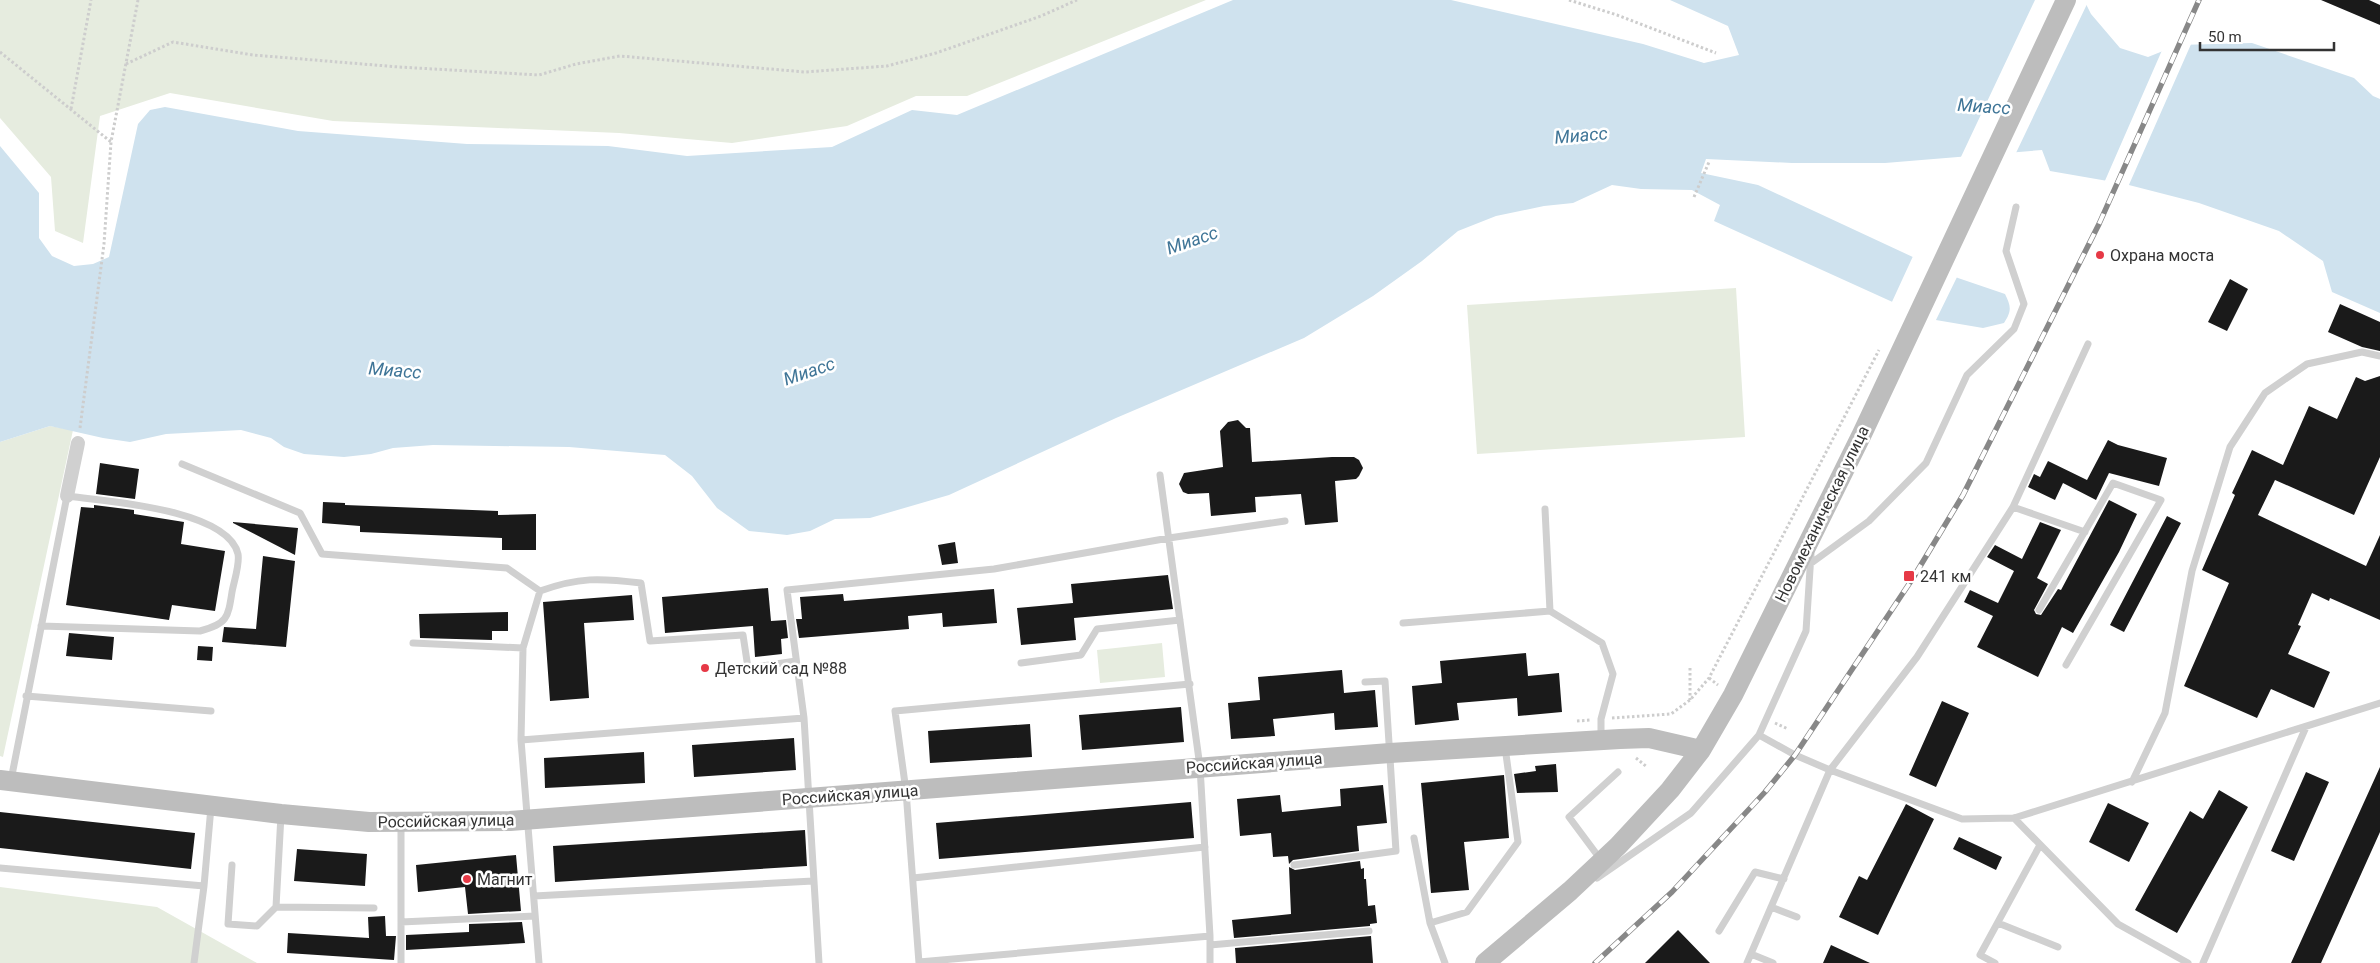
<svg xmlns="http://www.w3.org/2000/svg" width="2380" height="963" viewBox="0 0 2380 963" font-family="Roboto,sans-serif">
	<rect width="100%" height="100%" fill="#fff"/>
	<path fill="#e6ecdf" d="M0 0H1206L967 96H916L847 126 732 143 619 133 333 121 170 93 100 116 83 243 55 231 51 177 0 118Z
		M1736 288 1745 437 1477 454 1467 305Z
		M50 426 73 430 3 757 0 756V442Z
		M1162 643 1165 677 1100 683 1097 650Z
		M0 887 157 907 257 963H0Z"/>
	<path fill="#cfe2ee" d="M1233 0H1451L1643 44 1704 63 1739 55 1728 26 1670 0H2084L2091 14 2120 48 2148 57 2178 45 2252 43 2354 78 2373 96 2380 99V313L2332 292 2323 261 2279 231 2199 203 2125 184 2050 171 2042 150 1885 163H1792L1706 159 1701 173 1758 185 1958 278 2005 294C2011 306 2012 311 2004 323L1983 328 1930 319 1714 221 1720 205 1692 190 1641 189 1612 185 1573 203 1544 206 1496 216 1458 231 1422 261 1373 296 1304 338 1116 418 949 495 870 518 835 519 810 531 787 535 749 531 717 508 692 476 665 455 569 447 433 445 393 448 371 454 344 457 304 454 284 447 271 438 241 430 166 434 130 442 103 438 50 426 0 442V146L39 193V238L52 256 74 266 93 264 109 257 138 124 150 110 165 107 298 131 467 144 608 146 687 156 832 147 912 110 957 115Z"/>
	<path fill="#fff" d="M2035 0H2086L2088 2 2015 155 1960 159Z
		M2177 42H2192L2128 187 2104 183 2163 48Z
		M1914 254 1958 275 1935 322 1891 304Z"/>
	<path fill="#1a1a1a" d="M2321 0H2369L2380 5V25Z
		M2230 279 2248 289 2227 331 2208 322Z
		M2340 304 2380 322V351L2362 347 2328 332Z
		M2380 376V457L2354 515 2275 480 2258 515 2366 566 2380 535V620L2330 598 2329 601 2312 593 2298 625 2301 626 2288 654 2330 672 2314 708 2271 689 2257 718 2184 686 2229 583 2202 570 2235 495 2232 493 2252 450 2283 465 2309 406 2337 419 2356 377 2365 381Z
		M1238 420 1246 428H1250L1252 462 1332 457H1354L1359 460 1363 468 1359 476 1356 479 1335 481 1338 522 1305 525 1301 494 1255 497 1256 512 1211 516 1209 493 1188 494 1183 492 1179 484 1184 473 1223 467 1220 431 1228 422Z
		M2108 440 2118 445 2167 458 2159 486 2109 473 2096 500 2063 483 2055 500 2028 487 2034 474 2040 477 2048 461 2087 480Z
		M100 463 139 469 135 499 96 494Z
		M2109 500 2137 514 2119 552 2073 633 2062 627 2038 677 1977 647 1993 616 1964 602 1970 590 1998 603 2014 571 1987 557 1995 545 2022 559 2040 522 2061 530 2037 578 2048 584 2034 610 2036 614 2041 615 2058 589 2061 590Z
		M323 502 345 503V505L498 511V515L536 514V550H502V538L360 532V526L322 523Z
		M94 505 134 510V514L184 522 181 544 225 551 215 611 172 605 169 620 66 605 81 507 94 508Z
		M2167 516 2181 523 2124 632 2110 625Z
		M233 522 298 528 295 555 233 523Z
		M955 542 958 563 942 565 938 545Z
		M263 556 295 561 286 647 222 642 224 627 256 629Z
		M1168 575 1173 609 1074 618 1076 640 1021 645 1017 608 1073 603 1071 584Z
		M768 588 771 621 786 620 788 638 781 639 782 654 755 657 753 626 665 633 662 597Z
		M994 589 997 623 943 627 942 613 908 616 909 629 799 638 796 619H802L800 597 843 594 844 601Z
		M632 595 634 620 584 623 589 698 550 701 543 602Z
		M508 612V631H492V640L420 638 419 614Z
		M69 633 114 637 112 660 66 656Z
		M198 646 213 647 212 661 197 660Z
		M1526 653 1528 676 1559 673 1562 712 1518 716 1517 698 1457 703 1459 720 1415 725 1412 686 1442 683 1440 661Z
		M1342 670 1344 693 1375 690 1378 727 1335 730 1334 713 1273 719 1275 736 1231 739 1228 703 1260 700 1258 677Z
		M1942 701 1969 713 1936 787 1909 775Z
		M1181 707 1184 742 1082 750 1079 715Z
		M1030 724 1032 757 930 763 928 731Z
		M794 738 796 770 694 777 692 745Z
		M644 752 645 783 545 788 544 758Z
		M1556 764 1558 792 1517 793 1514 774 1536 771 1535 766Z
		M2380 767V832L2321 963H2291Z
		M2306 772 2329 782 2294 861 2271 851Z
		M1504 775 1509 838 1464 842 1469 890 1431 893 1421 783Z
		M1383 785 1387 823 1357 826 1359 851 1293 860 1289 864 1288 856 1273 857 1271 833 1240 836 1237 799 1280 795 1282 812 1341 806 1340 789Z
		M2219 790 2248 807 2177 933 2135 910 2190 811 2203 819Z
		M1191 802 1194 838 939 859 936 823Z
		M2108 803 2149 823 2129 862 2089 842Z
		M1906 804 1934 819 1878 935 1839 917 1859 876 1867 880Z
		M0 812 195 833 191 869 0 848Z
		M805 830 807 866 555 882 553 846Z
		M1959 837 2002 857 1996 870 1953 849Z
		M297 849 367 854 365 886 294 881Z
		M516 855 521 911 468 914 465 887 418 892 416 865Z
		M1360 861 1361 869 1364 868V879H1366L1368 906 1375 905 1377 923 1370 924V926L1234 938 1232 920 1291 914 1289 867 1295 870Z
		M385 916 386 936H396L394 960 287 953 288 933 369 938 368 917Z
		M522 922 525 943 406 950V935L469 932V924Z
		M1678 930 1710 963H1645Z
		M1371 936 1373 963H1236L1235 948Z
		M1831 945 1870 963H1823Z"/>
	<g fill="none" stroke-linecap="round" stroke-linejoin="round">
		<path stroke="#cdcdcd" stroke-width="3" stroke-dasharray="2.5 2.5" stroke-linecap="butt" d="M1569 0 1617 15 1716 53
			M0 52 111 142
			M126 64 173 42 253 55 399 67 539 75 576 64 620 56 805 72 887 66 936 53 1041 16 1077 0
			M71 109 91 0
			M1694 197 1709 162
			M80 428 104 244 111 142 138 0
			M1690 668V700
			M1709 678 1718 685
			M1612 718 1671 714 1690 700 1709 678 1879 350
			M1577 721 1591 720
			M1775 723 1788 729
			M1636 758 1647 767"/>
		<path stroke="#d0d0d0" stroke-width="7" d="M182 464 300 513 322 554 507 568 540 591
			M1160 475 1200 767 1210 936V963
			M2013 507 2085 532
			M1545 509 1550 611
			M1810 564 1869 521 1926 463 1967 375 2014 329 2024 304 2006 251 2016 207
			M2039 610 2113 483 2161 500 2066 665
			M1403 623 1550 611 1602 643 1613 674 1601 719V738
			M413 643 523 648
			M1021 663 1081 655 1097 629 1180 620
			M26 696 211 711
			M1759 735 1795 755 1830 770 1962 819 2014 818 2380 703
			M521 740 804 718
			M11 780 67 496C105 501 228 509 238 554 240 564 234 581 232 592 228 618 227 624 200 631L41 626
			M2132 782 2165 713 2192 571 2230 447 2265 393 2307 364 2362 352 2380 356
			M281 815 276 907 374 908
			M2014 818 2118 924 2188 963
			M401 824V963
			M1414 838 1430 923
			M1601 860 1569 817 1618 772
			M232 865 228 924 257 926 276 907
			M1294 865 1396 851 1385 681 1365 682
			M0 868 204 886
			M913 878 1205 847
			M1597 878 1691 813 1759 735 1806 631 1811 554
			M534 896 813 881
			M1771 907 1797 917
			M401 922 535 916
			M1998 923 2058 947
			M1719 931 1755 872 1784 879
			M1210 945 1369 931
			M1751 954 1773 963
			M919 962 1210 936
			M194 963 204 886 211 807
			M539 963 521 740 523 648 540 591C579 577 600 578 641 583L650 641 743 635 748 668 796 661
			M819 963 804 718 787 590 994 569 1169 538 1285 521
			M919 963 906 791 895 711 1190 684
			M1445 963 1430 923 1467 912 1518 842 1505 747
			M1747 963 1830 770 1917 657 2013 507 2088 344
			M1995 963 1980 955 2040 845
			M2203 963 2306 727"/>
		<path stroke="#d0d0d0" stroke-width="14" d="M67 496 78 443"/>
		<path stroke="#bdbdbd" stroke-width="20" d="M0 780 281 814 369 822 510 821 1390 753 1620 739 1649 738 1701 750
			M1485 963 1570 891 1618 846 1670 790 1701 750 1733 695 1862 434 2066 0"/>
		<g stroke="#888" stroke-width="5.5">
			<path id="rail" d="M1595 963 1672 892 1765 792 1795 755 1913 578 1963 495 2099 224 2199 0"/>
		</g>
		<use href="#rail" stroke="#fff" stroke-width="4" stroke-dasharray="11" stroke-linecap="butt"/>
	</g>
	<g fill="#e63946" stroke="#fff" stroke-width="2">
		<circle cx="2100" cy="255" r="5"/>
		<rect x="1903" y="570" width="12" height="12" rx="2.5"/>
		<circle cx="705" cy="668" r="5"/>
		<circle cx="467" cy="879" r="5"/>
	</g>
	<g text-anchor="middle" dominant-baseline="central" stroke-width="5" stroke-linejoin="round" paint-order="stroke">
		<g font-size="16" fill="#333" stroke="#fff" text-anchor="start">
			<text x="2110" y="255">Охрана моста</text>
			<text x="1920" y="576">241 км</text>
			<text x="715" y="668">Детский сад №88</text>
			<text x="477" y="879">Магнит</text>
		</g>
		<g font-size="16" fill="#333" stroke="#fff">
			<text transform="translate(1822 514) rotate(-64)">Новомеханическая улица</text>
			<text transform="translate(1254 763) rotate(-4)">Российская улица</text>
			<text transform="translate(850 795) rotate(-4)">Российская улица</text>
			<text transform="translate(446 821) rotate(-1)">Российская улица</text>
		</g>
		<g font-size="18" font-style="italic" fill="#3f7597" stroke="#fff">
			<text transform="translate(1984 106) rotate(4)">Миасс</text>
			<text transform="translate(1581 135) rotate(-5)">Миасс</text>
			<text transform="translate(1192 240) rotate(-19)">Миасс</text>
			<text transform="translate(395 370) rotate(5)">Миасс</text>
			<text transform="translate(809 371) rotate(-19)">Миасс</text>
		</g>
	</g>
	<path d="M2200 42v8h134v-8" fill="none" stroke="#333333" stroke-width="2.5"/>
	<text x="2208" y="42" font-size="15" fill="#333333" stroke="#ffffff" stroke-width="4" paint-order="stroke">50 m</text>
</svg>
